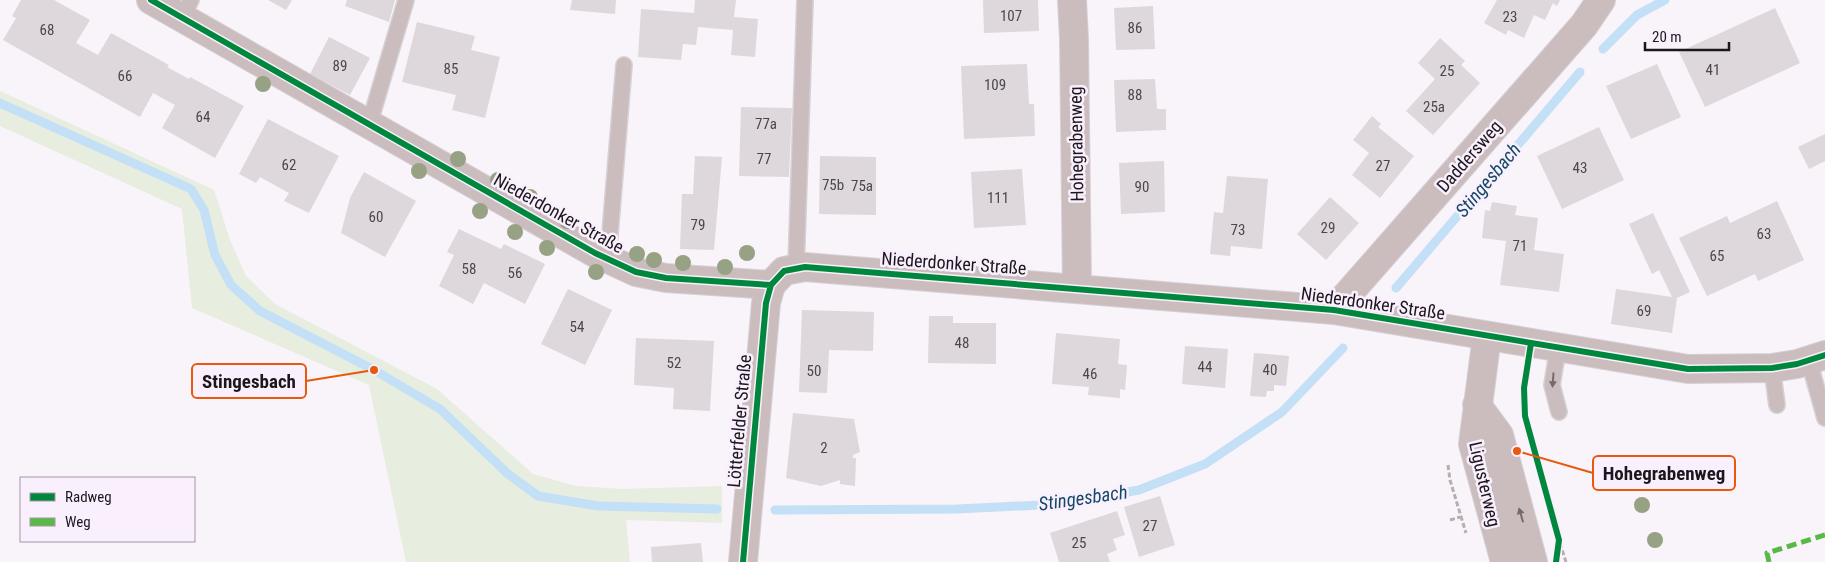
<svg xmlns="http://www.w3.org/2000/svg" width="1825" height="562" viewBox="0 0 1825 562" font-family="'Roboto Condensed',sans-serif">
	<rect width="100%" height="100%" fill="#f9f3fa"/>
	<path fill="#e7eddf" d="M0 91 214 190 230 240 246 276 275 304 437 389 533 474 576 486 623 489 722 486V523L626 520 630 562H406L369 385 192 308 182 209 0 126Z"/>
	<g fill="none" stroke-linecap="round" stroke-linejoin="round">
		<path stroke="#c3e0f7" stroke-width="9" d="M1603 49 1637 15 1665 0
			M0 103 191 189 204 210 215 255 231 285 260 311 374 370 440 409 508 474 538 496 598 506 717 509
			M1396 288 1580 72
			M775 510 957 509 1061 504 1139 490 1205 464 1282 412 1343 348"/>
	</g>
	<path fill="#ded8dc" d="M21 0H54L90 20 76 43 98 55 111 33 169 65 167 67 189 79 190 77 244 106 215 158 162 128 175 105 153 93 140 117 3 40 16 18 12 16Z
		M268 0H292L286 10Z
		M347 0H395L389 22 345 6Z
		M572 0H616L615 14 570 10Z
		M695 0H736L734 17 758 19 755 57 731 55 733 30 698 27 696 45 683 44 681 60 638 57 641 9 694 13Z
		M983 0H1038L1039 31 984 33Z
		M1497 0H1560L1557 6 1553 3 1545 20 1534 15 1524 38 1508 30 1506 35 1484 23Z
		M1153 6 1155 49 1116 50 1114 8Z
		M1775 8 1800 63 1705 107 1679 52Z
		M417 22 475 36 471 50 500 57 485 118 452 110 456 95 402 82Z
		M329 37 370 58 350 95 310 74Z
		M1440 38 1465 61 1461 65 1480 83 1433 135 1406 111 1435 79 1418 63Z
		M1027 64 1029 104H1034L1035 136 964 139 961 66Z
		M1657 64 1681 117 1631 139 1606 86Z
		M1155 79 1157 109H1166V130L1116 132 1114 80Z
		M741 107 792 108 789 177 739 176Z
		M1372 116 1381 124 1378 127 1414 156 1380 198 1352 175 1369 153 1353 140Z
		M268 119 339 156 309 213 284 201 289 193 260 177 256 183 239 174Z
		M1599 127 1624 180 1562 209 1537 156Z
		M1825 134V161L1809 169 1798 147Z
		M695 156 722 157 714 250 680 249 682 194H693Z
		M820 156 876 157V215L819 214Z
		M1164 161 1165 212 1121 214 1119 163Z
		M1022 169 1026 225 974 228 971 172Z
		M364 172 416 201 385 257 341 233 350 198Z
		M1227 176 1268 179 1262 249 1231 246 1230 256 1210 254 1214 212 1223 213Z
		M1330 197 1359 223 1326 260 1297 234Z
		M1777 201 1804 260 1758 281 1755 274 1707 296 1679 238 1727 216 1730 223Z
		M1492 202 1517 206 1515 215 1538 218 1534 250 1564 254 1559 292 1500 285 1506 241 1482 238 1485 210 1490 211Z
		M1653 213 1690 292 1677 298 1672 333 1611 324 1616 289 1672 297 1659 270 1652 274 1629 224Z
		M459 229 501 249 504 244 545 264 525 304 484 283 473 304 439 286 454 255 447 252Z
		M568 289 612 310 585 365 541 344Z
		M802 310 874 312 873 351 829 350 827 393 799 392Z
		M929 316H953V323H996V364L928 363Z
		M1056 333 1120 339 1118 364 1127 365 1125 390 1120 389V398L1088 395 1089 387 1052 384Z
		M636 338 714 341 710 411 673 409 674 388 634 385Z
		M1185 346 1228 349 1225 388 1182 384Z
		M1254 353 1289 356 1286 386 1274 385V391H1267L1266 397 1250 396Z
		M793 413 854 419 860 452 853 455V458H856L855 486 840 484V480L821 486 786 478Z
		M1160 496 1175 545 1139 557 1124 507Z
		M1117 511 1125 535 1113 539 1117 550 1107 554 1110 562H1059L1050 533Z
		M701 543 703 562H652L651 547Z"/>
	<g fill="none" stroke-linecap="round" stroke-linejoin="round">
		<g stroke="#d5d1d6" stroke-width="18">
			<path id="lane" d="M182 18 191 0
				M369 125 406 0
				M608 258 624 65
				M796 269 805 0
				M1558 348 1552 385 1559 412
				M1809 361 1825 418
				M1772 368 1777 405"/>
		</g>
		<g stroke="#d5d1d6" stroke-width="30">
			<path id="street" d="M151 0 595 253 636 272 666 278 771 285 784 271 805 267 1334 310 1688 369 1772 368 1797 364 1825 355
				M1072 0 1074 39 1077 288
				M1334 310 1584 25 1601 0
				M1487 336 1473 444 1505 562
				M1477 405 1499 435 1533 562
				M743 562 766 303 771 285"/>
		</g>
		<path stroke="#b8adaf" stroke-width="3" stroke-dasharray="5 2.5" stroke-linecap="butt" d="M1448 465 1450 480 1466 533
			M1450 520 1460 517
			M1555 541 1559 540 1566 562"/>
		<use href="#lane" stroke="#cbbcbe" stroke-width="15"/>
		<use href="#street" stroke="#cbbcbe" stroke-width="28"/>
		<path stroke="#58b947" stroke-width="5" stroke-dasharray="10 5" stroke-linecap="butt" d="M1769 562 1767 553 1825 535"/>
		<g stroke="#faf0fd" stroke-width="9">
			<path id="cycleway" d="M151 0 595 253 636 272 666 278 771 285 784 271 805 267 1334 310 1688 369 1772 368 1797 364 1825 355
				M1531 343 1524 388 1525 416 1559 540 1556 562
				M743 562 766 303 771 285"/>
		</g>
		<use href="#cycleway" stroke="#00873e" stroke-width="6"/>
	</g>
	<g fill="#96a283">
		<circle cx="263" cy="84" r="8"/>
		<circle cx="458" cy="159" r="8"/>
		<circle cx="419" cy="171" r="8"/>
		<circle cx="498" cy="180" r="8"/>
		<circle cx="530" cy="197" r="8"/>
		<circle cx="480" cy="211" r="8"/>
		<circle cx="567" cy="221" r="8"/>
		<circle cx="515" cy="232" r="8"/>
		<circle cx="547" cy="248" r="8"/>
		<circle cx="747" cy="253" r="8"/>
		<circle cx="637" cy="254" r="8"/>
		<circle cx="654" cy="260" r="8"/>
		<circle cx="683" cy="263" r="8"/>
		<circle cx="725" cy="267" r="8"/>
		<circle cx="596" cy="272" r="8"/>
		<circle cx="1642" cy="505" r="8"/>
		<circle cx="1655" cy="540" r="8"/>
	</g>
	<defs><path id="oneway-solid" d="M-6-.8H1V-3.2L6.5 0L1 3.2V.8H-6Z" transform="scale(1.25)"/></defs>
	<g fill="#736a6d">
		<use href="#oneway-solid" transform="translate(1553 380) rotate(94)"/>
		<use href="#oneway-solid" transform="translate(1521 515) rotate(-106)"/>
	</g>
	<g text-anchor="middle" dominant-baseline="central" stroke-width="5" stroke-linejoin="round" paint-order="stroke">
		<g font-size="15" fill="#4c474c">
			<text x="1011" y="16">107</text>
			<text x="1510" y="17">23</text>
			<text x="1135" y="28">86</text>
			<text x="47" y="30">68</text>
			<text x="340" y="66">89</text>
			<text x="451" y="69">85</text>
			<text x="1713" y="70">41</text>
			<text x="1447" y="71">25</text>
			<text x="125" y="76">66</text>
			<text x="995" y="85">109</text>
			<text x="1135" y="95">88</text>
			<text x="1434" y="107">25a</text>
			<text x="203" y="117">64</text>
			<text x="766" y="124">77a</text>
			<text x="764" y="159">77</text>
			<text x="289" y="165">62</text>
			<text x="1383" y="166">27</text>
			<text x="1580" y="168">43</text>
			<text x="833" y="185">75b</text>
			<text x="862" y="186">75a</text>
			<text x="1142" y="187">90</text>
			<text x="998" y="198">111</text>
			<text x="376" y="217">60</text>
			<text x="698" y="225">79</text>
			<text x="1328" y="228">29</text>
			<text x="1238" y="230">73</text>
			<text x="1764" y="234">63</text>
			<text x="1520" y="246">71</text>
			<text x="1717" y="256">65</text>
			<text x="469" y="269">58</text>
			<text x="515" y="273">56</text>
			<text x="1644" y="311">69</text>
			<text x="577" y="327">54</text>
			<text x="962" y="343">48</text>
			<text x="674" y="363">52</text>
			<text x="1205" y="367">44</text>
			<text x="1270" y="370">40</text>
			<text x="814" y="371">50</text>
			<text x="1090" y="374">46</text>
			<text x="824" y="448">2</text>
			<text x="1150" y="526">27</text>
			<text x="1079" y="543">25</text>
		</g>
		<g font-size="18" fill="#1b171c" stroke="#faf0fd">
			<text transform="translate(1076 144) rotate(-91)">Hohegrabenweg</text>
			<text transform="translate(1469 156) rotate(-49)">Daddersweg</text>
			<text transform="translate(559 213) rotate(29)">Niederdonker Straße</text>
			<text transform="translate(954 263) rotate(4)">Niederdonker Straße</text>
			<text transform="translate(1373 303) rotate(8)">Niederdonker Straße</text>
			<text transform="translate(739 421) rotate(-85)">Lötterfelder Straße</text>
			<text transform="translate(1485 484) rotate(77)">Ligusterweg</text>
		</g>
		<g font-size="19" font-style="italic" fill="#154967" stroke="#faf0fd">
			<text transform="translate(1488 180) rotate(-50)">Stingesbach</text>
			<text transform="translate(1083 498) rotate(-8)">Stingesbach</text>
		</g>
	</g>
	<path fill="none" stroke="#e8590c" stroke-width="2" d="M374 370L306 381M1517 451L1593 473"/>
	<g fill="#e8590c" stroke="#faf0fd" stroke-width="2">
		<circle cx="374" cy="370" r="5"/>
		<circle cx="1517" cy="451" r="5"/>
	</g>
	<g fill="#faf0fd" stroke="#e8590c" stroke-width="2">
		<rect x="192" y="364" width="114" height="34" rx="5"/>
		<rect x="1593" y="456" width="142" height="34" rx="5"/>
	</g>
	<g font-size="19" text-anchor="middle" font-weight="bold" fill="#1b171c">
		<text x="249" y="388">Stingesbach</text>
		<text x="1664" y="480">Hohegrabenweg</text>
	</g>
	<rect x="20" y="477" width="175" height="65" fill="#faf0fd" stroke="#a199a3"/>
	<rect x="30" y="493" width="25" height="8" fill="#00873e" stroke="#a199a3"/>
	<text x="65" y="502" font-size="15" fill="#1b171c">Radweg</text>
	<rect x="30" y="518" width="25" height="8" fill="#58b947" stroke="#a199a3"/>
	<text x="65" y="527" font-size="15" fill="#1b171c">Weg</text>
	<path d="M1645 42v8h84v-8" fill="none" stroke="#1b171c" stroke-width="2.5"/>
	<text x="1652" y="42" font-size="15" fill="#1b171c" stroke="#faf0fd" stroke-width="4" paint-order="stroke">20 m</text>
</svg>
